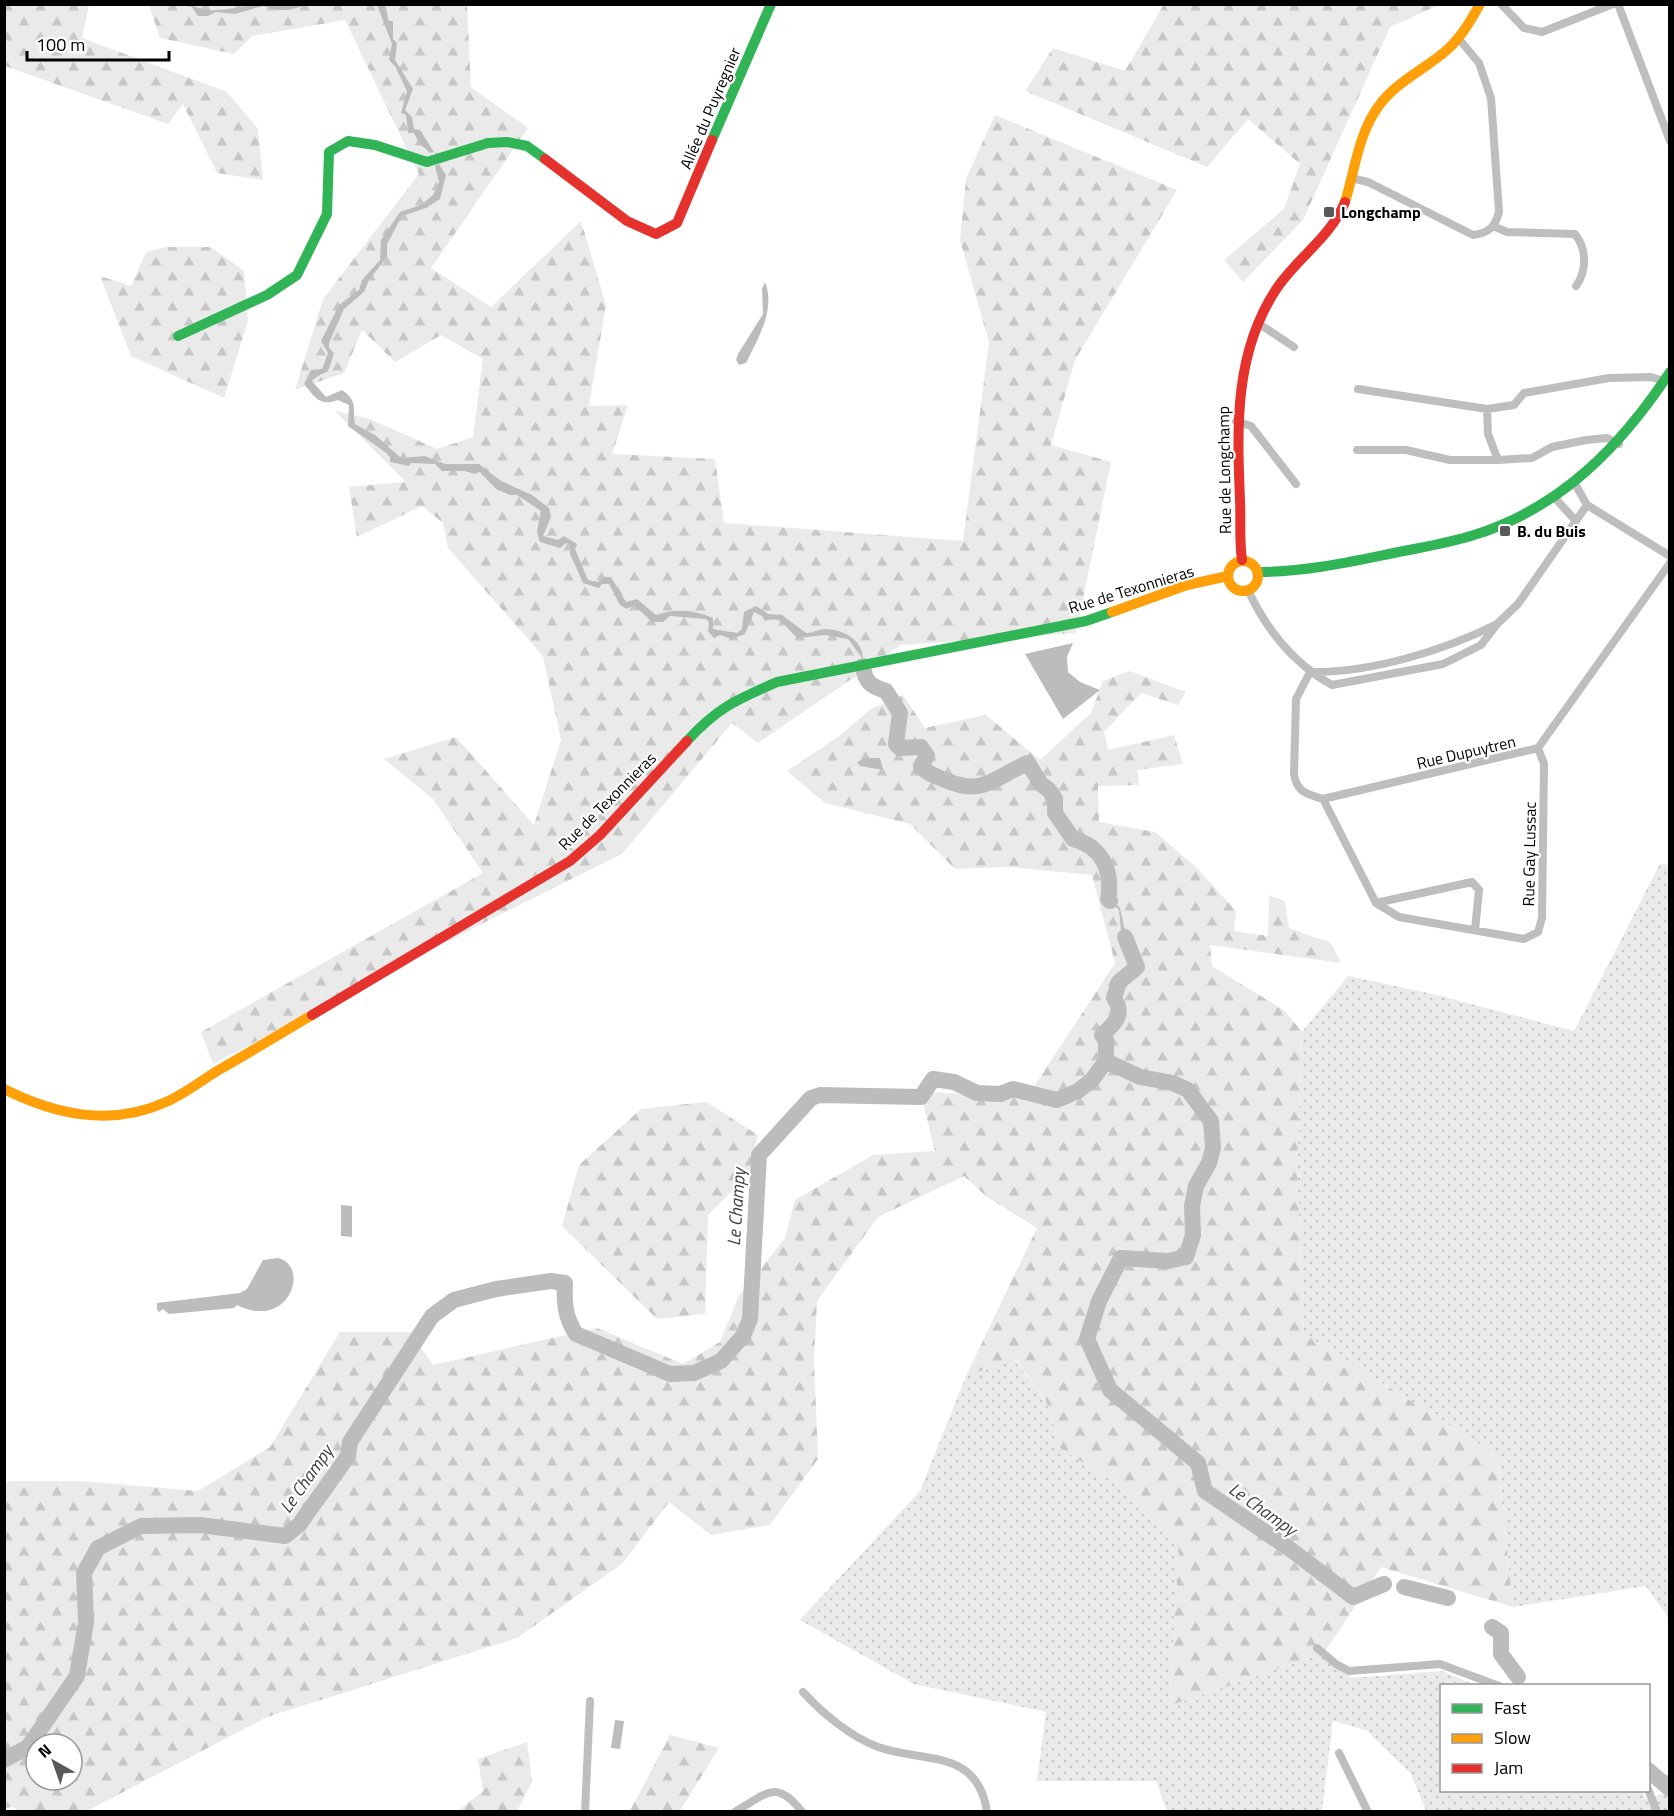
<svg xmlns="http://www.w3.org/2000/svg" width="1674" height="1816" viewBox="0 0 1674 1816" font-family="'Titillium Web',sans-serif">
	<defs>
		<pattern id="green-dots" width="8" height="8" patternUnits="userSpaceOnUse" patternTransform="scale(1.5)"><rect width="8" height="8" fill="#eaeaea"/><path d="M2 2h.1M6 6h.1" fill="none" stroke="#c7c7c7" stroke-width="1.8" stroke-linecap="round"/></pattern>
		<pattern id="forest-firs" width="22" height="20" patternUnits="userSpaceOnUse" patternTransform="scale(1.5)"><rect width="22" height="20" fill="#eaeaea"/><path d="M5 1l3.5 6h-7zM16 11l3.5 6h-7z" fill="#c7c7c7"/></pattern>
	</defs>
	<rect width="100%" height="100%" fill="#fff"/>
	<path fill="url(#green-dots)" d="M1660 864 1669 865V1629L1667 1616 1646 1586 1513 1607 1497 1455 1304 1334 1297 1167 1302 1032 1348 976 1433 994 1574 1031Z
		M1014 1359 1046 1401 1060 1448 1114 1482 1179 1549 1169 1706 1324 1653 1352 1678 1442 1671 1475 1685 1442 1686V1790H1642L1646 1799 1669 1792V1811H1426L1411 1774 1366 1730 1333 1721 1322 1811H1167L1156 1781H1037L1046 1712 914 1684 800 1620 920 1491 966 1376Z"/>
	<path fill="url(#forest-firs)" fill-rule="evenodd" d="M5 4 89 5 82 38 227 92 258 129 263 180 217 173 183 104 168 124 5 66Z
		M1164 4 1439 5 1390 27 1303 220 1243 282 1224 260 1284 209 1300 164 1248 119 1207 167 1025 91 1053 48 1125 71Z
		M149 5H467L471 87 528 128 431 268 491 307 581 221 606 305 589 406 628 405 612 454 715 459 724 523 963 541 989 342 960 240 966 179 995 115 1177 190 1075 360 1051 445 1111 462 1076 633 901 645 758 743 732 723 622 854 501 914 213 1064 201 1032 483 873 433 799 384 759 456 737 534 825 561 740 543 656 448 548 443 523 422 506 357 537 349 487 406 482 335 411 370 419 437 449 473 437 483 359 441 335 395 362 362 330 344 373 295 390 323 299 419 174 345 20 252 36 234 54 160 38Z
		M166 247H211L244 271 248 321 224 398 131 356 100 276 131 286 146 252Z
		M1130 671 1186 692 1178 705 1141 693 1104 732 1108 750 1174 735 1183 764 1137 770 1139 785 1098 786 1099 822 1155 832 1198 869 1236 911 1234 931 1268 936 1269 895 1285 901 1289 928 1331 943 1341 963 1210 945 1212 966 1285 1011 1302 1032 1297 1167 1304 1334 1497 1455 1513 1607 1381 1567 1324 1653 1169 1706 1179 1549 1114 1482 1060 1448 1046 1401 1015 1359 966 1376 1037 1228 987 1197 964 1176 878 1217 817 1301 814 1361 818 1459 770 1525 711 1535 669 1502 623 1563 517 1638 267 1717 87 1811 19 1812 13 1807 5 1808 4 1491 7 1481H81L198 1491 270 1447 340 1332H410L433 1365 597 1328 683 1364 720 1342 739 1296 785 1238 795 1200 873 1155 935 1151 920 1091 1026 1099 1115 963 1092 875 1007 867 955 869 910 824 825 803 787 771 838 737 871 709 903 695 925 728 986 715 1040 760 1091 713 1103 681ZM36 1744H72V1780H36Z
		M706 1102 758 1135 748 1175 708 1215 705 1314 657 1319 562 1226 579 1165 641 1109Z
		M670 1735 719 1748 680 1811H630Z
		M527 1742 532 1782 517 1811H458L483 1791 478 1759Z"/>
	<path fill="#bcbcbc" d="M250 5H308L288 10H277L263 6 235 14 216 12 208 16H198L192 7 183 5C192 4 198 9 207 10 222 11 236 8 250 5Z
		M377 5H385L388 16 387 21H393V39L397 43 395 60 413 89 405 110 412 117 414 129 420 130 434 152 430 153 419 143 414 133H408L406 115 401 113 407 91 395 66 389 60 392 44Z
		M439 164 446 175 440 199 426 208 402 216 387 244V257L369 280 364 292 344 309 329 343V348L334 353C325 383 330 365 312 381L326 397 342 390C359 402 352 408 355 424L375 435 401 458 425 456 445 464H479L501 481 532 495 549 508 551 517 543 536 558 540 564 536 577 544 575 549 588 580 598 582 604 577H611L626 602 637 599 656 615C675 608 695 610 713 618V629L737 633 742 629 744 612 756 606 768 614 782 615 806 633C813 633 819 629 825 629 843 629 863 640 863 659L848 639 825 635 798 638C785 629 784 615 765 621L762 616 754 612 745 634 732 639 720 635 714 638 708 631 709 622 706 619 670 616 663 622H652L634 605 627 609 620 605 609 584H602L599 588 583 583 570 554V545L566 543 560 548 540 542 537 532 541 511 517 495H510L496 489 480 472 474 474 465 471H442L435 464 411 463 409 466 390 462V457L385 452 348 426 349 405 338 400C319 407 315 397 304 384L311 370 322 369 328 353 321 341 339 305 359 290 362 280 380 260 381 240 400 212 421 205 433 195 439 182 435 166Z
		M765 282C776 310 758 338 746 363L739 365 736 360 738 354 763 314 762 289Z
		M1073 643 1067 657 1068 672 1080 682 1100 690 1063 719 1025 654Z
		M864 673 872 682 884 686 891 699 904 712 899 736 901 745 919 743 929 748 932 755 925 766 926 769C937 773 950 783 960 785 986 789 1016 753 1033 760L1032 771 1057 795C1059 813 1063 829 1079 840L1088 839C1098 850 1109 864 1113 879 1114 885 1110 892 1111 899L1120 908 1124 927 1139 960V970L1121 984 1117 1000 1123 1003 1120 1025 1105 1036 1111 1058 1127 1068 1172 1078 1193 1090 1215 1124 1214 1157 1198 1187 1194 1206V1250L1185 1262 1169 1263 1167 1259 1185 1257 1191 1250 1194 1194 1213 1148 1211 1121 1188 1090 1173 1083 1140 1077 1106 1061V1041L1102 1035C1115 1020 1126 1020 1114 998 1117 982 1126 977 1137 967L1121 929 1119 910 1108 899 1111 881 1109 875 1097 852 1088 843C1067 844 1054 816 1055 799L1035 777 1028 763C994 771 984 800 945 780 936 776 927 774 921 766L927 756 926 751 921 747 900 748 896 744 900 713 886 691 872 686Z
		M865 758H880L883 770 860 766 857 762Z
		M341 1205 352 1206V1237L341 1236Z
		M278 1258C311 1266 289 1331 237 1305L234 1308 169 1314 163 1309 159 1312 157 1310V1303L240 1293 247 1289 263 1260Z
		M615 1720 624 1721 620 1749 611 1748Z"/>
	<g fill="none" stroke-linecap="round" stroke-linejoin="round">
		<path stroke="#bcbcbc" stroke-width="3" d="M1654 1775 1670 1777"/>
		<path stroke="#bcbcbc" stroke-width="16" d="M863 666C865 682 870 686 886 691L900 713 896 744 900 748 921 747 927 756 921 766C927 774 936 776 945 780 984 797 994 777 1028 763L1041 784 1049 790 1055 799V813L1073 839C1102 846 1113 871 1108 899L1110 901
			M1106 1061V1040L1102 1035C1115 1023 1125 1015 1114 998L1119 982 1137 967 1125 937
			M1404 1587 1448 1598
			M1492 1627 1501 1633V1654L1518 1677
			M4 1760 28 1747 77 1676 86 1622 84 1573 98 1548 141 1526 200 1525 285 1536 299 1525 348 1456 350 1442 432 1316 454 1300 496 1289 551 1281 565 1283C564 1303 565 1317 576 1334L670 1374 694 1373 721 1361 743 1336 750 1319 759 1155 811 1098 820 1095 921 1097 933 1079 954 1082 977 1093 1000 1094 1013 1089 1057 1100 1078 1091 1092 1080 1106 1061 1140 1077 1173 1083 1188 1090 1211 1121 1213 1148 1209 1163 1196 1186 1192 1206 1193 1235 1186 1257 1168 1261 1121 1258 1099 1301 1087 1339 1110 1390 1198 1463 1205 1491 1290 1549 1353 1597 1384 1584
			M1648 1770 1670 1789"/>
		<path stroke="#bebebe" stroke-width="8" d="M1501 4 1524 28 1542 32 1613 4
			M1618 4 1670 141
			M1351 178 1368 182 1473 235C1489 233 1495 227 1499 212L1491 98 1479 63 1459 39
			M1493 226 1507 232 1575 234C1587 249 1587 271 1576 286
			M1258 323 1294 347
			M1358 389 1487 409 1514 405 1524 393 1609 378 1651 377 1664 381
			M1487 409 1488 434 1498 460
			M1236 421 1251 426 1296 484
			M1357 450H1406L1450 460H1498L1532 458 1552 447 1586 440 1607 438 1619 444
			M1574 482 1587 505 1670 556
			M1554 497 1576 521
			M1248 590C1267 631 1293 663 1332 685L1443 664 1481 645 1497 624C1443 651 1370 673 1310 672
			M1497 624 1518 604 1587 505
			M1310 672 1296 699 1294 774C1297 793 1307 794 1323 799L1538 748 1670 563
			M1323 799 1376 903 1399 917 1524 939 1538 932 1542 918 1544 764 1538 748
			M1376 903 1472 882 1479 890 1475 930
			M1317 1648 1336 1664 1349 1671 1440 1664 1499 1686
			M803 1692C822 1713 851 1737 878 1747 923 1763 978 1748 987 1812
			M1339 1753 1368 1812
			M1648 1789 1657 1812
			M585 1812 590 1701
			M735 1812C766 1794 776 1778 802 1812"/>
		<path stroke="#30b455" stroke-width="10" d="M712 140 771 4
			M178 336 267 295 297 275 327 214 329 152 348 141 375 145 427 162 488 143 507 142 527 146 545 159
			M1258 572C1303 572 1345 563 1389 554 1417 548 1446 544 1474 535 1561 508 1621 446 1670 372
			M687 741C717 708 736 700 777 682L1086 621 1112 612"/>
		<path stroke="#ff9f0a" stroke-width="10" d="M1345 202C1355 170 1358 135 1378 107 1395 82 1426 69 1448 49 1462 36 1471 20 1480 4
			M1228 576a15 15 0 1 1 30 0a15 15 0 1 1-30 0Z
			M1112 612 1187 585 1228 576
			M4 1089C56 1115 111 1127 166 1102 184 1094 201 1081 217 1071 249 1053 280 1034 312 1015"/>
		<path stroke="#e5322d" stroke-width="10" d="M545 159 627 221 656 234 677 223 712 140
			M1242 560C1239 540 1241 520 1240 500 1237 427 1234 352 1277 288 1298 257 1330 238 1345 202
			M312 1015 570 861 600 835 687 741"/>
	</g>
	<g fill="#595959" stroke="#fff" stroke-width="2">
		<rect x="1323" y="206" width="12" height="12" rx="3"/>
		<rect x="1499" y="525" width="12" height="12" rx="3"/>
	</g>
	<g text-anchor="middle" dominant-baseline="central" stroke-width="4.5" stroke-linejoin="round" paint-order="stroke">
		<g font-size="16" fill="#000" stroke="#fff">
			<text transform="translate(710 108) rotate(-67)">Allée du Puyregnier</text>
			<text transform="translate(1224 470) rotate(-91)">Rue de Longchamp</text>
			<text transform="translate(1131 589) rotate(-17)">Rue de Texonnieras</text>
			<text transform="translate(1466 752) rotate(-13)">Rue Dupuytren</text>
			<text transform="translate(607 801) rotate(-45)">Rue de Texonnieras</text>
			<text transform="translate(1529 854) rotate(-89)">Rue Gay Lussac</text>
		</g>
		<g font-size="16" font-weight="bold" fill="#000" stroke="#fff" text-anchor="start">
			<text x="1341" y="212">Longchamp</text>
			<text x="1517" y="531">B. du Buis</text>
		</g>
		<g font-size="18" font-style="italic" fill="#404040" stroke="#fff">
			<text transform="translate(736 1207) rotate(-86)">Le Champy</text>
			<text transform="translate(306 1479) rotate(-55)">Le Champy</text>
			<text transform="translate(1263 1509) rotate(35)">Le Champy</text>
		</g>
	</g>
	<rect width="1674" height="1816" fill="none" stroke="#000000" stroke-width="12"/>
	<rect x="1440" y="1684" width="210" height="108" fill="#ffffff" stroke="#999999" stroke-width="1.5"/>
	<rect x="1452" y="1704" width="30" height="9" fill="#30b455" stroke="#999999" stroke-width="1.5"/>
	<text x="1494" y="1714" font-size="18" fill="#000000">Fast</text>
	<rect x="1452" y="1734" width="30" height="9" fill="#ff9f0a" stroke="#999999" stroke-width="1.5"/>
	<text x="1494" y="1744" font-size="18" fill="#000000">Slow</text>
	<rect x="1452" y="1764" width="30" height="9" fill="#e5322d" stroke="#999999" stroke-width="1.5"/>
	<text x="1494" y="1774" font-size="18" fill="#000000">Jam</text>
	<g transform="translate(54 1762) rotate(320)"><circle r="28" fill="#ffffff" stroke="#999999" stroke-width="1.5"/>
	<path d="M0-4.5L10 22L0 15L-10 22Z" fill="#595959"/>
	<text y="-9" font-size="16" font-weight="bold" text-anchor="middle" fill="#000000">N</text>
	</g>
	<path d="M27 51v9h142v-9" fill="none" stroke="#000000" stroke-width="3"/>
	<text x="36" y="51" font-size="18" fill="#000000" stroke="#ffffff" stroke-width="4.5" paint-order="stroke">100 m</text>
</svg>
